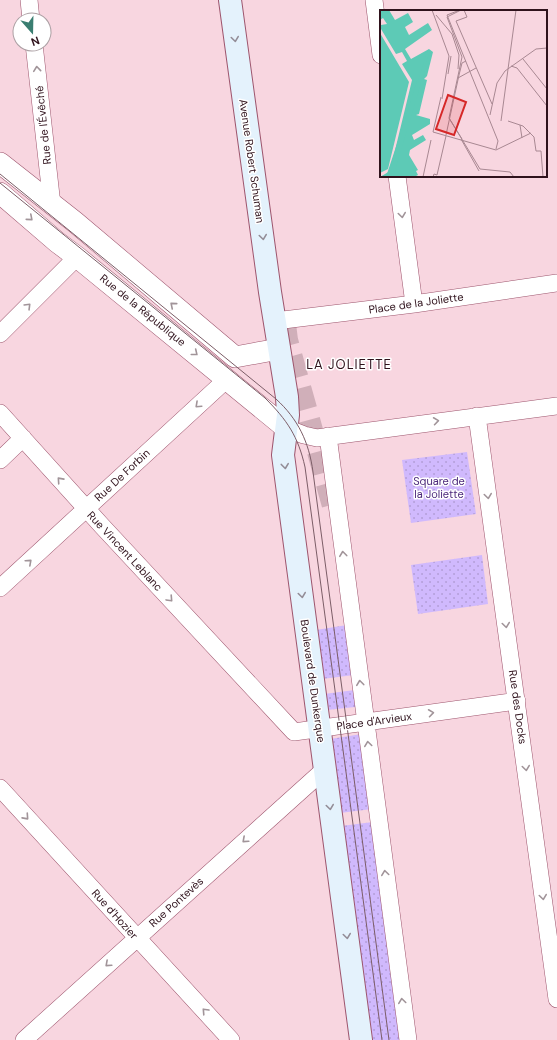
<svg xmlns="http://www.w3.org/2000/svg" width="557" height="1040" viewBox="0 0 557 1040" font-family="'DM Sans',sans-serif">
	<defs>
		<pattern id="green-dots" width="8" height="8" patternUnits="userSpaceOnUse"><rect width="8" height="8" fill="#d0b9fd"/><path d="M2 2h.1M6 6h.1" fill="none" stroke="#b39ed8" stroke-width="1.8" stroke-linecap="round"/></pattern>
	</defs>
	<rect width="100%" height="100%" fill="#f8d6e0"/>
	<path fill="url(#green-dots)" d="M467 452 476 514 411 523 402 460Z
		M482 555 488 604 418 614 411 565Z
		M347 625 354 675 322 679 316 630Z
		M355 690 357 705 355 707 327 710 324 694Z
		M362 734 372 809 340 813 330 739Z
		M373 822 402 1040H370L341 826Z"/>
	<g fill="none" stroke-linecap="round" stroke-linejoin="round">
		<path stroke="#d0afb9" stroke-width="22" stroke-dasharray="22 11" stroke-linecap="butt" d="M285 324 287 340 333 506"/>
		<g stroke="#9d556d" stroke-width="18">
			<path id="minor" d="M29 0 31 20
				M374 0 381 55
				M34 44 52 205
				M397 176 414 304
				M275 321 414 304 557 283
				M0 334 77 257
				M0 413 102 526 294 732 517 701
				M477 416 557 999
				M286 428 304 435 317 438 557 406
				M328 436 408 1040
				M0 460 23 438
				M0 588 227 379
				M0 788 231 1040
				M24 1040 325 769"/>
		</g>
		<g stroke="#9d556d" stroke-width="22">
			<path id="tertiary" d="M0 163 75 222 235 357 279 349
				M0 193 57 242 77 257 286 428"/>
		</g>
		<g stroke="#9d556d" stroke-width="24">
			<path id="secondary" d="M230 0 270 292 287 397 288 415 283 455 361 1040"/>
		</g>
		<use href="#minor" stroke="#fff" stroke-width="17"/>
		<use href="#tertiary" stroke="#fff" stroke-width="21"/>
		<use href="#secondary" stroke="#e4f2fc" stroke-width="22"/>
		<path stroke="#7c5d67" stroke-width="1" d="M0 174 276 399C298 419 309 442 313 472L389 1040
			M0 183 265 398C287 420 298 436 305 467L382 1040"/>
	</g>
	<defs><path id="oneway-chevron" d="M-2-3.5L2.5 0L-2 3.5" fill="none" stroke-width="1.6" stroke-linecap="round" stroke-linejoin="round"/></defs>
	<g stroke="#938d97">
		<use href="#oneway-chevron" transform="translate(235 39) rotate(82)"/>
		<use href="#oneway-chevron" transform="translate(263 237) rotate(82)"/>
		<use href="#oneway-chevron" transform="translate(285 466) rotate(83)"/>
		<use href="#oneway-chevron" transform="translate(302 595) rotate(82)"/>
		<use href="#oneway-chevron" transform="translate(330 807) rotate(82)"/>
		<use href="#oneway-chevron" transform="translate(347 936) rotate(82)"/>
	</g>
	<g stroke="#a19499">
		<use href="#oneway-chevron" transform="translate(37 69) rotate(-96)"/>
		<use href="#oneway-chevron" transform="translate(402 215) rotate(82)"/>
		<use href="#oneway-chevron" transform="translate(30 218) rotate(41)"/>
		<use href="#oneway-chevron" transform="translate(173 305) rotate(-140)"/>
		<use href="#oneway-chevron" transform="translate(28 306) rotate(-45)"/>
		<use href="#oneway-chevron" transform="translate(195 353) rotate(39)"/>
		<use href="#oneway-chevron" transform="translate(198 405) rotate(137)"/>
		<use href="#oneway-chevron" transform="translate(436 421) rotate(-8)"/>
		<use href="#oneway-chevron" transform="translate(60 480) rotate(-132)"/>
		<use href="#oneway-chevron" transform="translate(488 496) rotate(82)"/>
		<use href="#oneway-chevron" transform="translate(343 554) rotate(-97)"/>
		<use href="#oneway-chevron" transform="translate(29 562) rotate(-42)"/>
		<use href="#oneway-chevron" transform="translate(170 599) rotate(47)"/>
		<use href="#oneway-chevron" transform="translate(506 625) rotate(82)"/>
		<use href="#oneway-chevron" transform="translate(360 683) rotate(-97)"/>
		<use href="#oneway-chevron" transform="translate(431 713) rotate(-8)"/>
		<use href="#oneway-chevron" transform="translate(368 744) rotate(-98)"/>
		<use href="#oneway-chevron" transform="translate(526 768) rotate(82)"/>
		<use href="#oneway-chevron" transform="translate(26 817) rotate(48)"/>
		<use href="#oneway-chevron" transform="translate(245 840) rotate(138)"/>
		<use href="#oneway-chevron" transform="translate(385 873) rotate(-98)"/>
		<use href="#oneway-chevron" transform="translate(543 897) rotate(82)"/>
		<use href="#oneway-chevron" transform="translate(108 964) rotate(138)"/>
		<use href="#oneway-chevron" transform="translate(402 1001) rotate(-98)"/>
		<use href="#oneway-chevron" transform="translate(205 1011) rotate(-133)"/>
	</g>
	<g text-anchor="middle" dominant-baseline="central" stroke-width="3" stroke-linejoin="round" paint-order="stroke">
		<g font-size="11" fill="#2f121c" stroke="#fff">
			<text transform="translate(43 125) rotate(-96)">Rue de l'Évêché</text>
			<text transform="translate(252 161) rotate(82)">Avenue Robert Schuman</text>
			<text transform="translate(416 303) rotate(-8)">Place de la Joliette</text>
			<text transform="translate(143 310) rotate(39)">Rue de la République</text>
			<text transform="translate(122 475) rotate(-43)">Rue De Forbin</text>
			<text transform="translate(125 551) rotate(47)">Rue Vincent Leblanc</text>
			<text transform="translate(313 681) rotate(82)">Boulevard de Dunkerque</text>
			<text transform="translate(518 707) rotate(82)">Rue des Docks</text>
			<text transform="translate(374 721) rotate(-8)">Place d'Arvieux</text>
			<text transform="translate(176 902) rotate(-42)">Rue Pontevès</text>
			<text transform="translate(115 914) rotate(48)">Rue d'Hozier</text>
		</g>
		<g font-size="11" fill="#4c287b" stroke="#fff">
			<text x="439" y="481">Square de<tspan x="439" dy="13">la Joliette</tspan></text>
		</g>
		<g font-size="13" letter-spacing="1" fill="#2f121c" stroke="#fff">
			<text x="349" y="364">LA JOLIETTE</text>
		</g>
	</g>
	<g transform="translate(380 10)">
		<rect width="167" height="167" fill="#f8d6e0"/>
		<path d="M0 0H9L15 10 28 3 33 12 25 17 29 25 48 13 52 20 25 39 31 49 49 39 53 42 47 66 44 69 47 70 39 104 36 105 50 109V114L32 125 34 130 43 125 46 130 30 140 29 145 38 160 36 161 38 165 34 167H0L10 161 32 70 22 54 27 51 22 42 16 44 1 19V15L7 14 3 8 0 10ZM0 23 29 72 8 159 0 163Z" fill="#5dcab6"/>
		<path fill="none" stroke="#5dcab6" stroke-width="2" d="M41 70 45 56M7 167 49 40M8 167 38 71M9 167 39 71M10 167 42 62M11 167 40 71M12 167 40 73"/>
		<path fill="none" stroke="#a88892" stroke-width="1" d="M52 0 69 46 62 89M80 0 67 5 118 131 116 139M81 0 67 7 82 47 69 108 100 159 130 162 134 167M84 0 87 7 76 11 112 94M56 5 72 24 79 45 78 59M143 49 167 79M131 56 137 58 167 96M68 64 71 46M79 65 82 53 86 51M78 68 96 58M110 105 117 73 125 61 156 39 167 38M69 108 82 129M121 111 136 0M128 111 143 116 154 127 156 141H161L163 167M140 115 142 128M53 122 61 87M53 122 116 140 151 123M66 125 79 65M81 129 99 161M43 167 51 130M53 167 54 164 57 165 66 126"/>
		<path fill="#d62828" fill-opacity="0.15" stroke="#d62828" stroke-width="2" d="M68 85 86 92 74 125 56 119Z"/>
		<rect width="167" height="167" fill="none" stroke="#2f121c" stroke-width="2"/>
	</g>
	<g transform="translate(32 32) rotate(160)"><circle r="19" fill="#ffffff" stroke="#aca0a4"/>
	<path d="M0-3L7 15L0 10L-7 15Z" fill="#3a7e71"/>
	<text y="-6" font-size="11" font-weight="bold" text-anchor="middle" fill="#2f121c">N</text>
	</g>
</svg>
